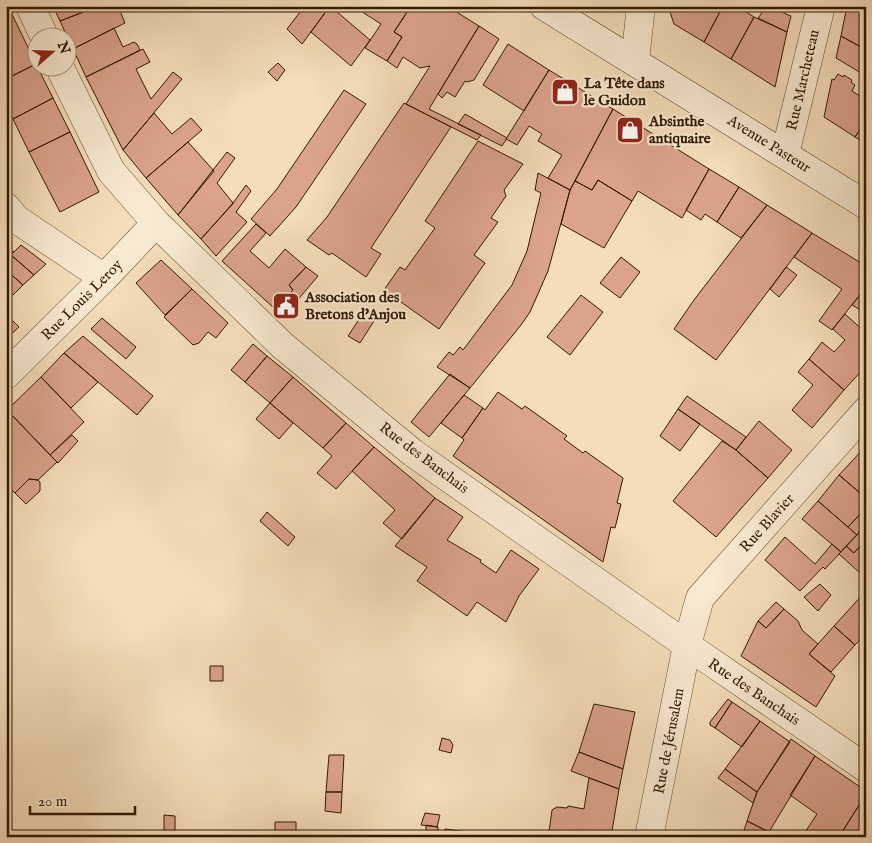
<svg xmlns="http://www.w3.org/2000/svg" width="872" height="843" viewBox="0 0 872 843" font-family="'IM FELL English',serif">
	<rect width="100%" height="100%" fill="#f5ddba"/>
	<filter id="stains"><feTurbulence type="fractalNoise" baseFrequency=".004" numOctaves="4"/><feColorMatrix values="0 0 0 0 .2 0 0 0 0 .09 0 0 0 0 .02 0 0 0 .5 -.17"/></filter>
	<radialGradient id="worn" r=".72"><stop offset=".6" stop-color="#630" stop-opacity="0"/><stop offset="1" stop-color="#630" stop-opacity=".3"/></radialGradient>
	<path fill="#dba28c" stroke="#331902" d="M6 6H8L36 64 6 79Z
		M53 6H99L60 21Z
		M99 6H103L105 10 118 6 125 23 73 49 60 21Z
		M293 6H330L302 44 287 29 300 12Z
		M330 6 370 40 351 66 311 32Z
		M353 6H411L394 32 402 37 387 61 365 48 381 24Z
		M411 6H447L479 26 429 109 481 135 477 140 406 104 430 66 420 68 403 57 397 68 387 61 402 37 394 32Z
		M668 6H723L704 42 674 24Z
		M723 6H737L754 17 731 59 704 42Z
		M767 6 791 16 787 32 758 18Z
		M847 6H866V34L863 48 841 36Z
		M754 17 787 32 775 87 731 59Z
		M479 26 499 39 474 80 467 82 465 81 455 97 447 92 442 98 438 94Z
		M114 28 123 47 134 42 137 44 140 50 86 77 73 49Z
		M841 36 866 50V76L836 58Z
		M508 44 549 70 524 111 483 85Z
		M143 49 150 62 136 69 151 99 173 72 182 79 123 150 86 77Z
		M278 63 285 70 277 81 268 72Z
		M36 64 53 98 13 119 6 106V79Z
		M549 70 613 109 570 190 548 178 562 155 538 141 542 134 529 126 517 145 506 139Z
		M838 74 843 77 844 75 852 80 851 82 855 85 852 91 866 100V120L855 137 824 117 832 79 834 80Z
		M344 90 366 104 296 207 270 236 251 219 277 189Z
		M53 98 70 132 29 152 13 119Z
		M404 103 451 127 371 248 381 254 366 277 332 253 329 255 307 240 327 217Z
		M613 109 709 169 682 218 638 191 632 201 598 180 592 190 575 181Z
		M154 113 172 134 191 118 202 130 146 178 123 150Z
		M465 114 507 138 502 146 458 124Z
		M866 120V144L855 137Z
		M70 132 99 192 60 212 29 152Z
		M478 141 523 164 504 190 506 196 491 218 498 222 474 255 485 263 439 329 384 290 400 267 405 270 435 228 425 221Z
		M188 142 214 171 178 215 146 178Z
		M227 152 235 158 217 183 233 203 201 239 178 215Z
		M709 169 739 187 717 222 705 214 701 220 686 210Z
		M538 173 570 190 548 271 530 312 521 325 470 388 437 367 449 352 453 355 460 347 463 350 512 285 527 251 541 193 535 190Z
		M598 180 632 201 604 248 561 224 570 190 575 181 592 190Z
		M246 185 251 191 236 212 247 222 216 256 201 239 231 206Z
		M739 187 767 205 741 238 717 222Z
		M767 205 812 233 716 360 674 329 694 300Z
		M256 224 266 233 250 251 269 268 285 249 306 267 289 285 293 290 275 309 222 261Z
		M812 233 866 266V287L832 330 819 321 842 289 794 257Z
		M21 245 46 264 34 275 11 255Z
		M6 248 14 252 6 259Z
		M11 255 34 275 23 285 6 270V259Z
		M621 257 640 272 620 298 600 283Z
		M161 260 192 289 165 315 136 283Z
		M306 267 318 276 284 316 275 309 293 290 289 285Z
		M786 267 797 275 779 297 770 289Z
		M6 270 23 285 12 296 6 290Z
		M866 287V313L852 305Z
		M192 289 228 323 216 338 208 332 199 343 193 345 164 317Z
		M6 290 12 296 6 301Z
		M581 295 603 312 570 355 547 337Z
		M364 312 374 321 360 343 348 336Z
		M6 314 19 327 6 339Z
		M845 314 866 333V366L844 390 809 359 822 342 834 352 845 340 833 329Z
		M102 318 136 347 126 359 91 329Z
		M866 319V333L860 327Z
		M83 336 153 396 137 415 64 353Z
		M253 344 267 356 245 382 231 370Z
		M64 353 98 382 71 408 41 377Z
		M267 356 293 377 270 403 245 382Z
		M809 359 844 390 812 428 792 410 813 385 798 372Z
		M450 374 470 388 429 437 411 422Z
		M41 377 84 422 50 455 7 410Z
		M293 377 346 423 323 448 270 403Z
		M498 392 522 409 525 406 567 436 564 439 583 453 585 451 623 478 617 503 621 504 615 528 611 527 603 562 453 456 464 440 462 438 483 408 485 410Z
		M464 395 483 408 462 438 441 423Z
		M687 396 746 437 736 450 678 409Z
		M270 403 293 423 279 439 256 419Z
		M678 409 700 424 680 451 660 436Z
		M7 410 57 462 38 480 29 479 15 493 6 484Z
		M759 421 792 450 768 478 736 450Z
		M346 423 374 447 336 489 317 473 332 456 323 448Z
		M72 435 78 441 58 463 50 455Z
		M722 441 736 450 768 478 716 537 673 501Z
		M866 446V498L839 475Z
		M374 447 435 498 402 539 383 523 395 510 352 471Z
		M839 475 866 498V508L848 527 818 501Z
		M29 479 38 480 40 482V491L26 504 15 493Z
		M435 498 463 517 447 540 481 560 480 562 496 573 511 550 539 569 519 596 506 622 477 602 467 616 417 581 427 567 395 546Z
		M818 501 857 535 841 552 802 519Z
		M866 508V525L857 535 848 527Z
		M267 512 295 537 288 546 260 521Z
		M866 525V543L864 542 854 553 846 546Z
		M785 537 815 564 832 544 841 552 825 569 823 567 800 591 765 560Z
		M864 542 866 543V567L860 573 839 554 846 546 854 553Z
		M820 584 831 595 818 611 804 597Z
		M866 591V634L855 645 834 626Z
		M776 602 784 609 766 628 758 621Z
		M784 609 798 621 802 630 818 644 809 654 835 676 816 707 741 656 758 621 766 628Z
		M834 626 855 645 831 672 809 654Z
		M210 666H223V681H210Z
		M728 699 732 702 715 728 710 725V722Z
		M732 702 760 721 742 747 715 728Z
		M594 704 635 712 623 769 579 752Z
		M760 721 790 742 757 792 725 769Z
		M442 738 450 740 453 745 451 753 439 750Z
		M791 739 815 756 769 832 747 821 757 792Z
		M579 752 623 769 619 789 571 771Z
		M329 755H344L342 792H326Z
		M815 756 866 791V794L839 837H802L817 814 790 795Z
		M725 769 757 792 753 803 718 778Z
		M589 778 619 789 611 837H545L546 831 549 832 552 810 557 807 567 808 568 806 584 809Z
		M326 792H342L341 813 325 811Z
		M866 794V837H839Z
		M425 813 440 815 437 827 421 825Z
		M164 815 175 816V837H164Z
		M747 821 769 832 767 837H742Z
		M275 822H296V837H275Z
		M426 825 438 827V837H426Z
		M445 829 461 831V837H445Z
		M461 831 495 837H461Z"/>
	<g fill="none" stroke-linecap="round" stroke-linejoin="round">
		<g stroke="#644a30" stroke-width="29">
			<path id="street" d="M30 6 45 38
				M635 61 641 6
				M60 68 111 171 156 223 283 346 413 453 701 655 866 768
				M785 154 821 6
				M6 207 16 219 104 278
				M6 375 104 278 156 223
				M649 837 687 645 700 598 866 411"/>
		</g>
		<g stroke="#331902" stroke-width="29">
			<path id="secondary" d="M544 6 866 205"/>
		</g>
		<use href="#street" stroke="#f8e9d2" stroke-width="28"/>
		<use href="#secondary" stroke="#f8e9d2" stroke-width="28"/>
	</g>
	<defs>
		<g id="shop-square" transform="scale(1.4375)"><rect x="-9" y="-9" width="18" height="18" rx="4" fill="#8f2418" stroke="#f8e9d2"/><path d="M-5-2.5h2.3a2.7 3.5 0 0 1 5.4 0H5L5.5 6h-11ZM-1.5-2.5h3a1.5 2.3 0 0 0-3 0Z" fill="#fff"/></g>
		<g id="civic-square" transform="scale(1.4375)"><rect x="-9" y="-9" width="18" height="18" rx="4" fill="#8f2418" stroke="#f8e9d2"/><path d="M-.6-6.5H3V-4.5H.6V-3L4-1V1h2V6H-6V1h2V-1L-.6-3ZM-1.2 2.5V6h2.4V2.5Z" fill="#fff"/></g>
	</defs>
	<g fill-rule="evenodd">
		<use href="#shop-square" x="565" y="92"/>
		<use href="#shop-square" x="630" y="130"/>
		<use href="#civic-square" x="286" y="306"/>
	</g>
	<g text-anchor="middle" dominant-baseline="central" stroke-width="4.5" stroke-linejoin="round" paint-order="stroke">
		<g font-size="15" fill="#331902" stroke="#f8e9d2">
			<text transform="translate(803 80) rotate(-77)">Rue Marcheteau</text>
			<text transform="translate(769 144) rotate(32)">Avenue Pasteur</text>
			<text transform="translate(82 300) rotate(-45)">Rue Louis Leroy</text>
			<text transform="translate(424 458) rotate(37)">Rue des Banchais</text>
			<text transform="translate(767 523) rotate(-48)">Rue Blavier</text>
			<text transform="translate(754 692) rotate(34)">Rue des Banchais</text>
			<text transform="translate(669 741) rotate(-79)">Rue de Jérusalem</text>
		</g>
		<g font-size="15" font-weight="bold" fill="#331902" stroke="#f8e9d2" text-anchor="start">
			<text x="584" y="83">La Tête dans<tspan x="584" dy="17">le Guidon</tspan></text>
			<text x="649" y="121">Absinthe<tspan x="649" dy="17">antiquaire</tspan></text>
			<text x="305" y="297">Association des<tspan x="305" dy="17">Bretons d'Anjou</tspan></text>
		</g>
	</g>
	<rect width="872" height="843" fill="none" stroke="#f5ddba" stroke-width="25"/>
	<rect x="8" y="8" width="857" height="828" fill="none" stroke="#331902" stroke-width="2.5"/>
	<rect x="12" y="12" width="847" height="818" fill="none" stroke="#331902"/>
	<g transform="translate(52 52) rotate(70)"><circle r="24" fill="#f8e9d2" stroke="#a9967f"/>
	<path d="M0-4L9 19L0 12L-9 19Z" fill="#8f2418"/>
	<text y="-8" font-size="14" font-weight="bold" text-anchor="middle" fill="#331902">N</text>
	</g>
	<path d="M30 806v8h105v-8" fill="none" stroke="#331902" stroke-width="2.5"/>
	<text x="38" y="806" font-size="15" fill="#331902" stroke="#f8e9d2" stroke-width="4" paint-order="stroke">20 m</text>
	<rect width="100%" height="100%" filter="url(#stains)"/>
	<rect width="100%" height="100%" fill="url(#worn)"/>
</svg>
